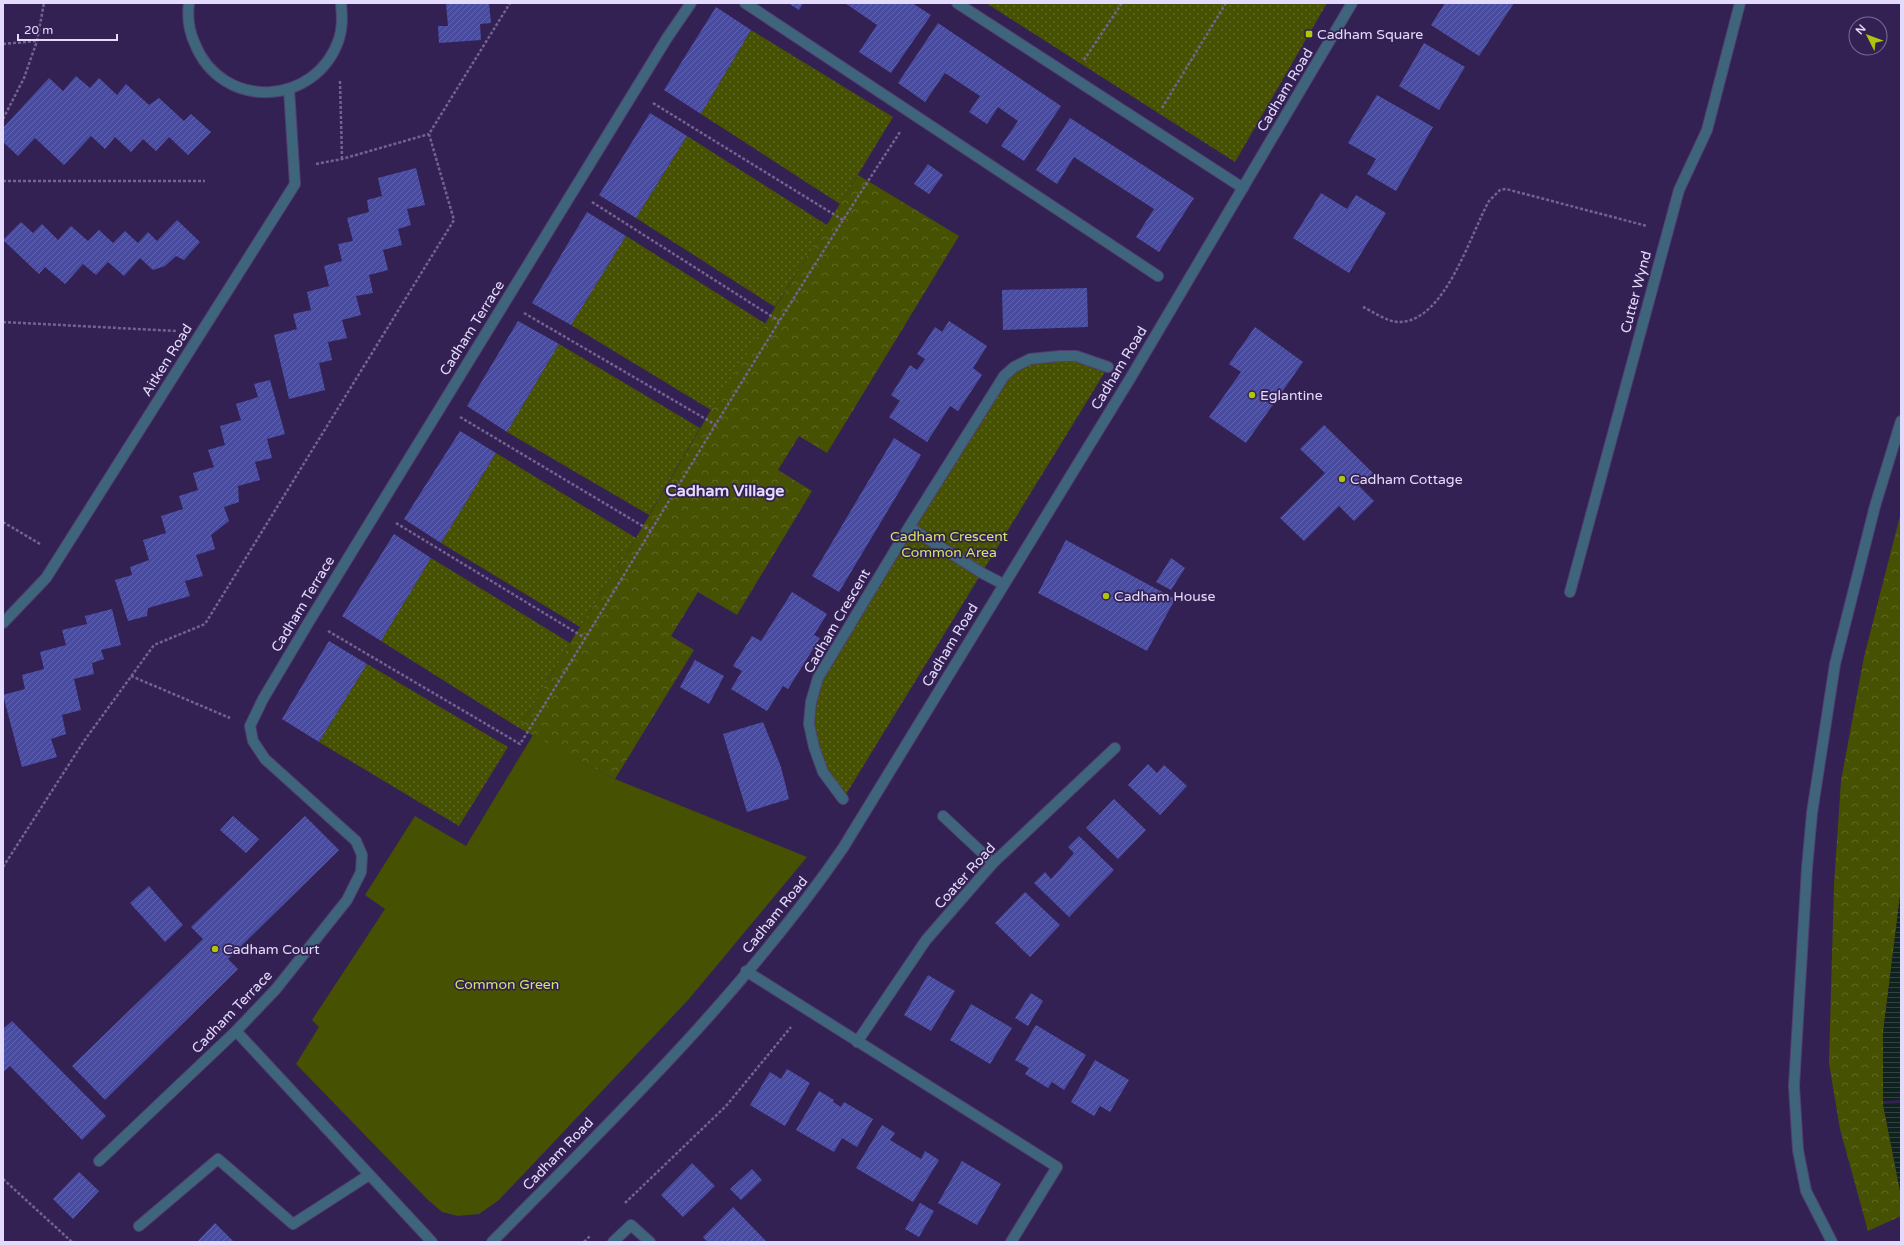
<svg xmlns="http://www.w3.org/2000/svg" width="1904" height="1245" viewBox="0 0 1904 1245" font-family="'Varela Round',sans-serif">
	<defs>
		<pattern id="forest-crowns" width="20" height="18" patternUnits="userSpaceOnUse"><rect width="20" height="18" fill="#465102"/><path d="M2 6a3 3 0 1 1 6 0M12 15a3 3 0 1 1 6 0" fill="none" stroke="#616928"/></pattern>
		<pattern id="garden-dots" width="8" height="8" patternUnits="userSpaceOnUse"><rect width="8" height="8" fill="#465102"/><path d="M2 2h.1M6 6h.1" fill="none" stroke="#616928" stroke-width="1.8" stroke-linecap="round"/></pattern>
		<pattern id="water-rules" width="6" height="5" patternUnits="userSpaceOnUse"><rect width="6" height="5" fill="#10221e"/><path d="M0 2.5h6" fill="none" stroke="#334240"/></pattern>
		<pattern id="building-hatch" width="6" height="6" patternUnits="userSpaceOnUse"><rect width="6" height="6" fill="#494c9e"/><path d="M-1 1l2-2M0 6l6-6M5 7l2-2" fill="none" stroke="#6365ac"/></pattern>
	</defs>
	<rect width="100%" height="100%" fill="#342154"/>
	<path fill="#465102" d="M533 735 615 779 807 857 689 999 499 1200 479 1214 458 1216 442 1212 427 1199 296 1064 319 1027 312 1020 385 909 365 895 415 816 466 846Z"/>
	<path fill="url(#forest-crowns)" d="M858 175 959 236 827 453 799 436 778 470 812 491 737 615 698 592 671 636 694 650 615 779 519 728 570 643 636 538 711 410Z
		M1901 512V888L1883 1033V1104L1901 1196V1216L1868 1231 1840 1129 1829 1063 1834 885 1841 781 1864 657Z"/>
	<path fill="url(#garden-dots)" d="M986 3H1327L1235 162Z
		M751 30 893 117 840 204 701 114Z
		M687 136 827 225 775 307 636 218Z
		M626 236 766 324 711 410 571 325Z
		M559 344 700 428 649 515 507 432Z
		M1060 356 1108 367 843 799 814 747 811 702 818 678 1014 367Z
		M496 453 636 538 580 627 441 543Z
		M431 558 570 643 519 728 381 641Z
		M367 664 508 747 459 826 319 742Z"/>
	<path fill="url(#water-rules)" d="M1901 888V1100L1883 1101V1033Z
		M1901 1103V1196L1883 1104Z"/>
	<path fill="url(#building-hatch)" d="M446 3H489L491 23 480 24 481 40 439 43 438 26H448Z
		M788 3H803L799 10Z
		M845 3H912L931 15 891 73 859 52 877 25Z
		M1445 3H1514L1479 56 1431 25Z
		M716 7 751 30 701 114 664 90Z
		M938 23 1061 106 1024 161 1001 146 1018 121 998 107 987 124 969 112 980 96 945 73 925 102 898 83Z
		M1424 43 1465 67 1439 110 1399 86Z
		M76 76 90 88 99 78 117 95 126 84 149 105 159 98 184 121 191 114 211 132 188 155 169 137 156 151 143 139 131 152 115 137 105 149 91 136 64 165 35 138 18 156 3 142V128L49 78 63 91Z
		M1377 95 1433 127 1396 191 1367 174 1376 159 1348 143Z
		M650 113 687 136 636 218 599 195Z
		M1070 118 1194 198 1159 252 1136 237 1154 209 1074 157 1057 184 1036 170Z
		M928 164 943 175 929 194 914 184Z
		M416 168 425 205 407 209 411 225 398 229 402 245 383 250 388 270 369 275 373 293 356 296 361 315 342 320 347 338 328 342 332 360 319 363 325 390 289 399 274 335 297 329 293 314 311 310 307 292 329 286 324 266 342 261 338 244 353 241 347 218 369 212 367 200 382 196 378 178Z
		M1321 193 1347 209 1356 195 1386 213 1349 273 1293 238Z
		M587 212 626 236 571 325 532 303Z
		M177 220 200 242 184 260 176 256 165 266 153 270 140 258 124 276 108 262 96 275 83 264 65 284 45 267 39 274 3 240 21 222 33 233 42 224 58 240 71 226 88 241 99 230 113 243 125 231 138 243 148 232 157 241Z
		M1087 288 1088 327 1003 330 1002 290Z
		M518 321 559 344 507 432 467 406Z
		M949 321 987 346 973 368 982 375 958 411 950 406 927 442 889 417 900 401 891 395 910 365 917 370 925 359 917 354 935 327 942 332Z
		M1255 327 1303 362 1246 443 1209 417 1241 372 1229 364Z
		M270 380 285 434 267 439 272 458 255 462 260 480 238 486 239 502 224 507 229 521 211 535 215 549 196 555 203 576 185 581 190 596 148 608 147 616 128 621 115 580 132 575 130 567 149 560 143 540 166 533 161 516 183 509 179 496 198 490 193 473 214 467 208 450 225 445 220 426 241 420 236 404 258 397 254 384Z
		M1324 425 1373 473 1359 486 1374 501 1354 521 1339 506 1304 541 1280 518 1325 473 1300 449Z
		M460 431 496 453 441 543 404 519Z
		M894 438 921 455 839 592 812 576Z
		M394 534 431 558 381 641 342 616Z
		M1066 540 1175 599 1147 651 1038 593Z
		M1171 558 1185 568 1171 590 1156 582Z
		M792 592 827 614 814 635 820 638 788 689 783 686 767 711 731 689 742 671 733 666 752 636 761 641Z
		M112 609 121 645 101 650 104 659 92 663 94 674 74 679 81 710 62 715 66 734 51 739 57 757 22 767 3 695 25 689 22 675 44 669 40 652 66 645 62 630 87 624 85 616Z
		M329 641 367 664 319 742 282 719Z
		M695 660 724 676 709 704 680 687Z
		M763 722 781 767 789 799 747 812 723 734Z
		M1148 764 1157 773 1164 765 1187 786 1160 815 1128 785Z
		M1114 799 1146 830 1118 859 1086 828Z
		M233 816 259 839 246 853 220 830Z
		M305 816 339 850 228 959 238 969 105 1100 72 1066 203 939 191 927Z
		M1079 836 1114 870 1069 917 1034 883 1045 872 1051 879 1062 867 1074 853 1068 847Z
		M149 886 183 925 165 942 130 903Z
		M1025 892 1060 925 1030 957 995 923Z
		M928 975 955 991 931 1031 904 1015Z
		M1031 993 1043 1001 1028 1026 1015 1018Z
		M971 1004 1012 1028 990 1064 950 1040Z
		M12 1021 106 1116 82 1140 10 1066 3 1072V1029Z
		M1036 1025 1086 1055 1064 1090 1052 1082 1048 1088 1025 1074 1029 1068 1015 1060Z
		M1095 1060 1129 1080 1110 1112 1100 1106 1094 1116 1071 1102Z
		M787 1069 810 1083 785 1126 750 1105 770 1072 781 1079Z
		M819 1091 834 1100 833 1102 841 1107 844 1102 873 1119 857 1147 842 1138 834 1152 796 1130Z
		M882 1125 895 1133 890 1140 908 1151 921 1159 925 1151 939 1160 913 1202 856 1168Z
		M962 1161 1001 1184 977 1225 938 1203Z
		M692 1163 715 1186 683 1217 661 1195Z
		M752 1169 762 1180 741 1200 730 1189Z
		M79 1172 99 1191 73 1219 53 1199Z
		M920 1203 934 1211 919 1237 905 1229Z
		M733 1207 766 1241 765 1242H707L703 1237Z
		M215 1223 234 1242H197Z"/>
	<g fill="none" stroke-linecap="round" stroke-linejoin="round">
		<g stroke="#503f6f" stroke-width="12">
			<path id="service" d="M943 816 993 863
				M139 1226 218 1159 293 1224 369 1175
				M1832 1242 1806 1191 1798 1150 1794 1086 1807 868 1812 813 1835 664 1875 506 1901 421"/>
		</g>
		<g stroke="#503f6f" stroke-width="12">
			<path id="minor" d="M189 3C187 17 189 31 195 44 222 111 316 107 339 39 343 27 342 15 341 3
				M745 3 1158 276
				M957 3 1243 188
				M909 527 982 573 1003 584
				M1570 592 1679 190 1707 130 1740 3
				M3 623 46 578 295 184 289 89
				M843 799 823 772 814 747 809 724 811 702 818 678 909 527 1004 376 1014 367 1030 359 1060 356H1076L1108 367
				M746 971 1057 1167 1011 1242
				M236 1031 432 1242
				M857 1042 926 940 993 863 1115 748
				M99 1161 236 1031 276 989 347 900 361 872 362 855 356 841 265 759 253 741 250 726 263 699 310 620 667 38 691 3
				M613 1242 631 1225 650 1242"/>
		</g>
		<g stroke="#503f6f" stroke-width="12">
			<path id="tertiary" d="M492 1242C614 1118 744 992 843 848L1131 377 1352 3"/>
		</g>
		<path stroke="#736390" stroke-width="2.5" stroke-dasharray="3 2" stroke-linecap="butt" d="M3 44 37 41
			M1084 60 1122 3
			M340 81 342 159
			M653 103 843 220
			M1162 108 1226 3
			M3 119 24 78 37 41 44 3
			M316 164 342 159 429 134
			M3 181H205
			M592 202 779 321
			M1363 307C1374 312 1387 322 1399 322 1445 322 1470 235 1489 201L1500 190 1506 189 1647 226
			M524 313 716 425
			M3 322 176 331
			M460 417 651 531
			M3 522 40 544
			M396 523 585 638
			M328 631 520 744C647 540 768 333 900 132
			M131 676 230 718
			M3 867 84 741 154 645 205 624 454 220 429 134 510 3
			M3 1179 72 1242
			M625 1203 726 1106 791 1027
			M584 1242 591 1235"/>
		<use href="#service" stroke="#3f657d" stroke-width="10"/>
		<use href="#minor" stroke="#3f657d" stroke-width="10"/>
		<use href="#tertiary" stroke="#3f657d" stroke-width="10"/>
	</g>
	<g fill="#aec60b" stroke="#342154" stroke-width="1.5">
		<rect x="1305" y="30" width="8" height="8" rx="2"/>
		<circle cx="1252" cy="395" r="4"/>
		<circle cx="1342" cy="479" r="4"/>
		<circle cx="1106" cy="596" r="4"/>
		<circle cx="215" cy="949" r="4"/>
	</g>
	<g text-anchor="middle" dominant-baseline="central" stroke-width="3.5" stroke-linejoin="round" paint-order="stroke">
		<g font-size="14" fill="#e4dbfc" stroke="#342154" text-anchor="start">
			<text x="1317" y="34">Cadham Square</text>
			<text x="1260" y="395">Eglantine</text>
			<text x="1350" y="479">Cadham Cottage</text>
			<text x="1114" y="596">Cadham House</text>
			<text x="223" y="949">Cadham Court</text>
		</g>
		<g font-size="14" fill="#e4dbfc" stroke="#342154">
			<text transform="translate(1285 90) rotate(-59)">Cadham Road</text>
			<text transform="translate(1636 292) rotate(-75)">Cutter Wynd</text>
			<text transform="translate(472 328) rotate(-58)">Cadham Terrace</text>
			<text transform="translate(167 360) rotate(-58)">Aitken Road</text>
			<text transform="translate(1119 368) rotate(-59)">Cadham Road</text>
			<text transform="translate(303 604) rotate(-59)">Cadham Terrace</text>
			<text transform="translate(837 621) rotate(-60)">Cadham Crescent</text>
			<text transform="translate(950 645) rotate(-59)">Cadham Road</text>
			<text transform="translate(965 876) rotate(-48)">Coater Road</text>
			<text transform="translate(775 915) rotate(-51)">Cadham Road</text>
			<text transform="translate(232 1012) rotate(-46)">Cadham Terrace</text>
			<text transform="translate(558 1154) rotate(-46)">Cadham Road</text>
		</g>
		<g font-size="14" fill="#d0e762" stroke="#342154">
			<text x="949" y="536">Cadham Crescent<tspan x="949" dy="16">Common Area</tspan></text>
			<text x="507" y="984">Common Green</text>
		</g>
		<g font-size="16" font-weight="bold" fill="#e4dbfc" stroke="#342154">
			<text x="725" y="491">Cadham Village</text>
		</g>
	</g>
	<rect width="1904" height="1245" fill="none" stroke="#e4dbfc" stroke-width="8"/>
	<g transform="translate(1868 36) rotate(312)"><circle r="19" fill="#342154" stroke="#7a6b97"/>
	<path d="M0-3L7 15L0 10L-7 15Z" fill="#aec60b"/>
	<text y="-6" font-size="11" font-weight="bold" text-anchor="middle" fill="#e4dbfc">N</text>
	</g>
	<path d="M18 34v6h99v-6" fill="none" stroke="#e4dbfc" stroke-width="2"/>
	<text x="24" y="34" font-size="12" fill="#e4dbfc" stroke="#342154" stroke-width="3" paint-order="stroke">20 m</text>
</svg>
